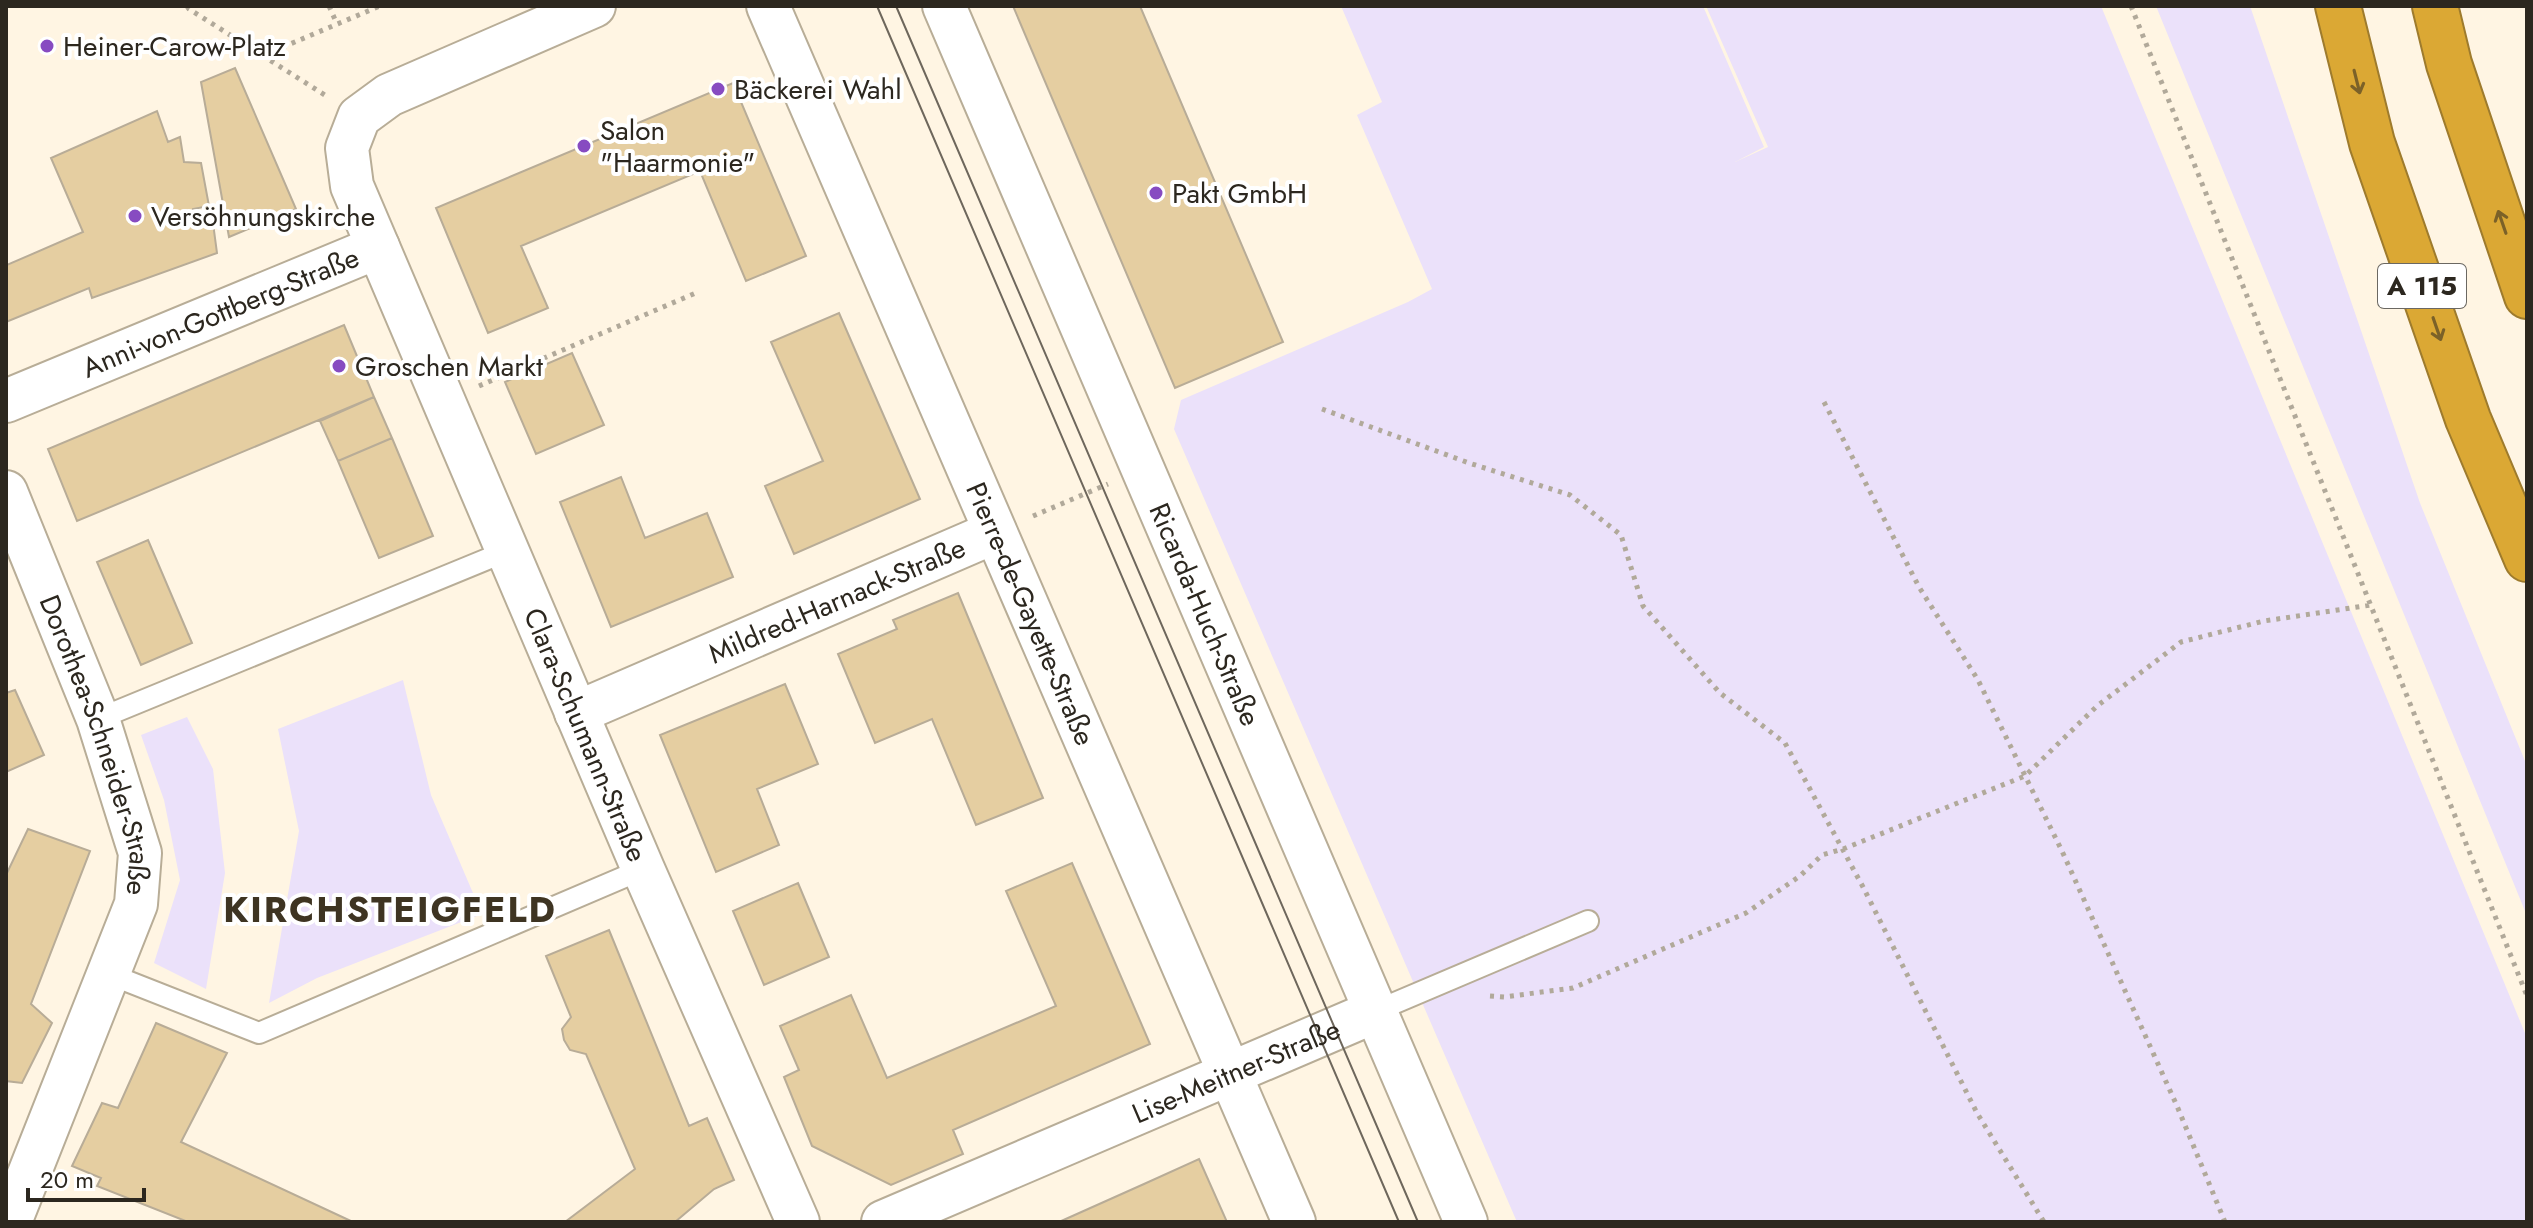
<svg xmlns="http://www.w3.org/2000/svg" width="2533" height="1228" viewBox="0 0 2533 1228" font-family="Jost,sans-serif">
	<rect width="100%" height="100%" fill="#fff5e3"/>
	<path fill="#ebe1fa" d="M1341 6H1703L1764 147 1735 162 1768 147 1706 6H2101L2527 1038V1222H1517L1174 429 1181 400 1408 302 1432 289 1357 115 1382 102Z
		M2156 6H2250L2420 503 2527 766V916Z
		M403 680 431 795 482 914 317 978 269 1003 299 831 278 729Z
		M187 717 213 769 225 873 206 989 154 963 180 880 164 800 141 735Z"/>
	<path fill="#e5cea1" stroke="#b8ac97" stroke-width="2" d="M1013 6H1140L1283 342 1175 388Z
		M235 68 296 209 229 237 201 82Z
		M733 83 806 256 746 281 700 171 521 246 548 308 488 333 436 208Z
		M157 111 168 142 180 137 184 162 201 163 209 206 193 209 194 225 213 223 217 253 92 298 89 288 6 322V262L7 265 83 232 51 158Z
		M839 313 920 499 794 554 765 486 823 461 771 342Z
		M344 325 374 397 77 521 48 449Z
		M572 353 604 425 536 454 505 382Z
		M374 397 392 438 338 461 320 421Z
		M392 438 433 536 379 558 338 461Z
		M621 477 645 538 707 513 733 577 611 627 560 502Z
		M148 540 192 643 141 665 97 562Z
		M958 593 1043 798 976 825 932 719 875 743 838 654 897 629 893 620Z
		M785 684 818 764 757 789 779 845 716 872 660 735Z
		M15 690 44 755 6 772V693Z
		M28 829 90 851 31 1004 52 1023 22 1083 6 1081V875Z
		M1072 863 1150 1044 953 1130 963 1154 891 1185 812 1146 784 1077 799 1070 780 1026 851 995 887 1078 1056 1006 1006 891Z
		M798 883 829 957 764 985 733 911Z
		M609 930 689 1126 707 1118 734 1180 714 1189 675 1222H565L635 1169 586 1054 570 1050 564 1040 562 1029 571 1017 546 956Z
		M156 1023 227 1053 181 1142 353 1222H188L97 1186 101 1178 72 1166 102 1103 118 1108Z
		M1199 1159 1227 1222H1059L1144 1184Z"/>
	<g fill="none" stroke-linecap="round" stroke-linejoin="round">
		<g stroke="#b8ad97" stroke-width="24">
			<path id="lane" d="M98 719 507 551
				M109 974 259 1033 643 869
				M1376 1011 1588 921"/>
		</g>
		<g stroke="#b8ad97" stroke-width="46">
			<g id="street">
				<path id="s1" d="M768 6 1294 1222"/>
				<path id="s2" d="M944 6 1466 1222"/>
				<path id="s3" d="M378 247 643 869 798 1222"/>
				<path id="s4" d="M6 401 378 247 352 186 347 148 359 117 389 95 594 6"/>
				<path id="s5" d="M6 492 98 719 140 853 136 904 10 1222"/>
				<path id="s6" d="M576 713 995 532"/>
				<path id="s7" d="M883 1222 1376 1011"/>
			</g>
		</g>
		<g stroke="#9e7b2d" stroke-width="48">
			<path id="highway" d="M2338 6 2372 143 2468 419 2527 559
				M2435 6 2449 64 2527 296"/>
		</g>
		<path stroke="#b1a99a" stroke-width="5" stroke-dasharray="4 6" stroke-linecap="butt" d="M187 6 189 9 328 97
			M329 6 337 24
			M2131 6 2527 996
			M264 55 380 6
			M479 386 698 292
			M1824 402 1919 587 1978 680 2062 851 2177 1106 2225 1222
			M1322 409 1469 463 1570 495 1621 535 1643 606 1720 693 1785 743 1863 887 1977 1113 2044 1222
			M1033 516 1108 484
			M1490 996 1504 997 1573 988 1746 913 1800 876 1822 855 1843 849 2025 776 2097 706 2181 642 2264 621 2371 605"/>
		<use href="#lane" stroke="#fff" stroke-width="20"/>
		<use href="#street" stroke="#fff" stroke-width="42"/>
		<use href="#highway" stroke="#dba834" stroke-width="44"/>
		<path stroke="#6e675c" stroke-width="2" d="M877 6 1399 1222
			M896 6 1418 1222"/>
	</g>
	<defs><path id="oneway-shaft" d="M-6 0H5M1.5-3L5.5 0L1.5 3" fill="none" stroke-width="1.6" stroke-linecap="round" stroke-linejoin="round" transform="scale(2)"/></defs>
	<g stroke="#7b6128">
		<use href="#oneway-shaft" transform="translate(2357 82) rotate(76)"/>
		<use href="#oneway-shaft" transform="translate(2502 222) rotate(-109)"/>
		<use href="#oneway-shaft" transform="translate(2437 329) rotate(71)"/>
	</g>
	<g fill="#874bc1" stroke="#fff" stroke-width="3">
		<circle cx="47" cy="46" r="8"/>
		<circle cx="718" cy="89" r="8"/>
		<circle cx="584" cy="146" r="8"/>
		<circle cx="1156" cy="193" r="8"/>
		<circle cx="135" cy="216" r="8"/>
		<circle cx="339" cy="366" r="8"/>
	</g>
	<g text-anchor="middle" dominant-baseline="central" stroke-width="8" stroke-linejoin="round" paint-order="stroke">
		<rect fill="#fff" stroke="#6b6862" stroke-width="2" x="2378" y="264" width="88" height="44" rx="6"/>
		<g font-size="26" font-weight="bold" fill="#2c271f">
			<text x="2422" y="286">A 115</text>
		</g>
		<g font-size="28" fill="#2c271f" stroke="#fff" text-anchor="start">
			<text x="63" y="46">Heiner-Carow-Platz</text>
			<text x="734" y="89">Bäckerei Wahl</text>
			<text x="600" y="130">Salon<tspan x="600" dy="32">"Haarmonie"</tspan></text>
			<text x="1172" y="193">Pakt GmbH</text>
			<text x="151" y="216">Versöhnungskirche</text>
			<text x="355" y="366">Groschen Markt</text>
		</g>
		<g font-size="28" fill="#2c271f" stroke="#fff">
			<text stroke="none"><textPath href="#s4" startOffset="232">Anni-von-Gottberg-Straße</textPath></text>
			<text stroke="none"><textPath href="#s6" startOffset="284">Mildred-Harnack-Straße</textPath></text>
			<text stroke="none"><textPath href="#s1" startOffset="662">Pierre-de-Gayette-Straße</textPath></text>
			<text stroke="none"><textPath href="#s2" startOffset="662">Ricarda-Huch-Straße</textPath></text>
			<text stroke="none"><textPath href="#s3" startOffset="530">Clara-Schumann-Straße</textPath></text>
			<text stroke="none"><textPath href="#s5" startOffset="270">Dorothea-Schneider-Straße</textPath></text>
			<text stroke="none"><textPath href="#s7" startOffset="384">Lise-Meitner-Straße</textPath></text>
		</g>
		<g font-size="36" font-weight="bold" letter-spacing="2" fill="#3e3422" stroke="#fff">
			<text x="390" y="909">KIRCHSTEIGFELD</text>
		</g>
	</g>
	<rect width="2533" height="1228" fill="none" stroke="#2c271f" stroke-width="16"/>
	<path d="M28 1188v12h116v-12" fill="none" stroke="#2c271f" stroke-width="4"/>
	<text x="40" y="1188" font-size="24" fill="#2c271f" stroke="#ffffff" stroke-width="6" paint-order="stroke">20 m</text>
</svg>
